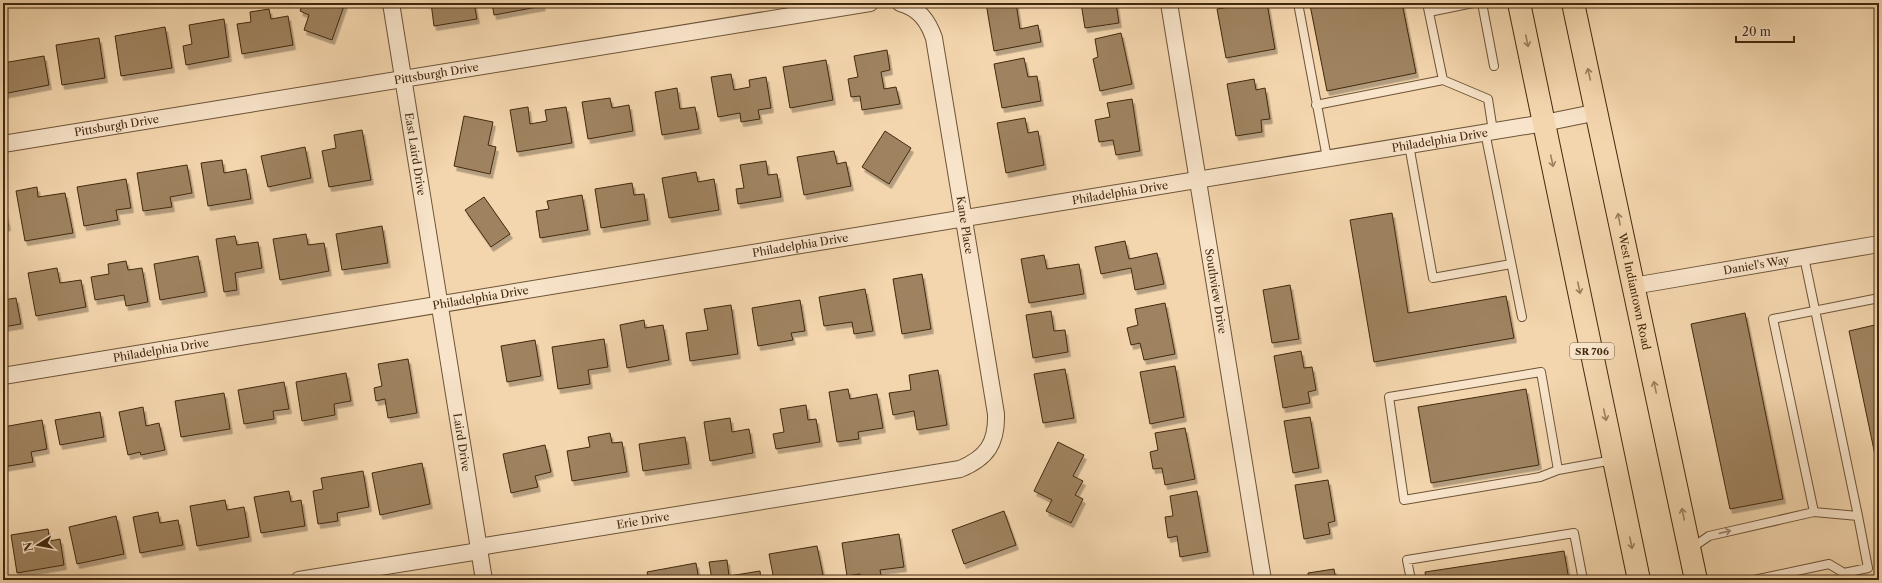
<svg xmlns="http://www.w3.org/2000/svg" width="1882" height="583" viewBox="0 0 1882 583" font-family="'Libre Caslon Text',serif">
	<defs>
		<filter id="shadow"><feDropShadow dx="2.5" dy="4.5" stdDeviation="0" flood-color="#0004"/></filter>
	</defs>
	<rect width="100%" height="100%" fill="#f4d6ae"/>
	<filter id="stains"><feTurbulence type="fractalNoise" baseFrequency=".005" numOctaves="4"/><feColorMatrix values="0 0 0 0 .2 0 0 0 0 .09 0 0 0 0 .02 0 0 0 .5 -.17"/></filter>
	<radialGradient id="worn" r=".72"><stop offset=".6" stop-color="#630" stop-opacity="0"/><stop offset="1" stop-color="#630" stop-opacity=".3"/></radialGradient>
	<path fill="#9f8361" stroke="#42290e" filter="url(#shadow)" d="M303 3H345L332 40 304 30 309 15 300 11Z
		M431 3H474L477 19 434 26Z
		M492 3H542L543 6 494 15Z
		M986 3H1016L1020 29 1038 25 1041 42 994 51Z
		M1081 3H1116L1119 23 1085 28Z
		M1254 3H1267L1275 49 1226 58 1217 9Z
		M1321 3H1402L1416 73 1327 91 1310 5Z
		M269 9 271 19 288 16 293 45 242 54 237 24 251 22 250 12Z
		M224 19 229 57 186 65 183 46 192 44 189 25Z
		M165 27 172 68 121 76 115 36Z
		M1121 33 1132 84 1100 91 1093 59 1098 57 1095 39Z
		M99 38 105 78 62 85 56 45Z
		M887 50 890 70 881 72 884 89 896 87 900 104 862 110 860 96 851 97 848 79 858 77 854 56Z
		M44 56 49 85 3 94V63Z
		M1024 58 1028 77 1037 76 1041 101 1002 108 994 64Z
		M826 60 833 100 790 108 783 67Z
		M731 74 734 90 750 87 749 80 766 77 771 108 758 110 760 119 741 122 740 113 718 117 711 77Z
		M1254 79 1256 90 1265 88 1270 119 1261 120 1262 132 1236 136 1227 84Z
		M677 88 680 109 695 107 699 129 662 135 655 92Z
		M610 98 612 108 629 105 633 131 588 139 582 102Z
		M1132 99 1140 151 1116 155 1113 140 1099 142 1095 120 1110 117 1107 103Z
		M528 107 530 124 547 121 545 110 566 107 572 143 517 152 510 110Z
		M464 116 493 122 488 145 496 147 490 174 454 166Z
		M1025 118 1028 133 1038 131 1044 165 1006 173 997 123Z
		M362 130 371 180 329 187 322 151 336 148 334 135Z
		M885 131 911 148 889 184 862 167Z
		M305 147 311 178 268 187 261 156Z
		M834 151 837 164 846 162 851 186 804 195 797 157Z
		M222 160 224 173 246 169 251 199 208 206 201 163Z
		M766 161 768 175 777 174 781 197 738 204 736 189 744 188 740 165Z
		M187 165 192 193 170 197 172 207 143 211 137 173Z
		M696 172 698 182 714 179 719 210 669 218 662 178Z
		M126 179 131 208 116 210 118 220 84 226 77 187Z
		M632 183 634 195 644 194 648 220 601 228 595 189Z
		M37 187 38 197 65 193 73 233 25 241 16 191Z
		M582 195 588 230 540 238 536 211 549 209 547 201Z
		M484 197 510 234 491 247 465 210Z
		M3 200 8 226 3 227Z
		M1392 213 1408 313 1506 296 1514 338 1374 362 1350 220Z
		M382 226 388 263 342 270 336 234Z
		M306 234 308 245 324 243 329 271 280 280 273 239Z
		M235 236 237 245 258 242 262 268 235 273 237 290 224 292 216 239Z
		M1125 241 1129 259 1157 253 1164 284 1135 290 1131 268 1101 274 1095 247Z
		M1044 255 1047 269 1079 264 1084 294 1029 303 1021 259Z
		M198 256 205 292 160 300 154 264Z
		M126 261 128 270 142 268 148 302 126 306 124 295 95 300 91 277 109 274 108 264Z
		M57 268 60 283 81 280 86 307 36 316 28 273Z
		M922 274 931 329 902 334 893 279Z
		M1290 285 1299 339 1272 343 1263 290Z
		M865 289 873 331 854 334 852 322 824 326 819 297Z
		M16 298 21 324 3 327V300Z
		M800 300 805 331 791 333 793 340 758 346 752 308Z
		M1165 303 1175 354 1144 360 1140 343 1131 345 1127 328 1138 325 1135 309Z
		M731 305 738 354 690 361 686 333 708 330 704 309Z
		M1051 311 1054 331 1065 330 1068 352 1033 358 1026 315Z
		M1745 313 1783 499 1730 509 1691 324Z
		M644 320 645 328 663 325 669 360 627 368 620 325Z
		M1879 324V474L1849 331Z
		M604 339 608 367 588 370 590 384 558 389 552 347Z
		M535 340 541 376 507 382 501 346Z
		M1301 351 1304 368 1312 367 1316 390 1308 392 1310 403 1283 408 1274 356Z
		M408 359 417 413 388 418 385 399 376 401 374 388 382 386 378 364Z
		M1175 366 1184 417 1150 424 1140 372Z
		M1065 369 1074 418 1043 423 1034 374Z
		M938 370 947 425 917 430 914 411 893 415 889 393 911 390 909 375Z
		M346 373 351 401 334 404 335 415 302 421 296 382Z
		M284 382 289 409 273 411 274 419 244 424 238 390Z
		M848 389 850 399 877 394 883 428 858 432 859 439 837 442 829 392Z
		M1526 389 1539 465 1431 483 1418 407Z
		M224 393 230 429 181 437 175 401Z
		M806 405 808 420 816 419 820 442 776 449 773 434 784 432 780 409Z
		M143 407 146 426 159 423 165 450 141 455 140 452 128 455 119 412Z
		M100 412 104 437 60 445 55 420Z
		M1310 417 1319 468 1293 473 1284 421Z
		M730 418 732 432 749 429 753 453 710 461 704 422Z
		M42 420 47 449 31 452 33 462 3 467V427Z
		M1185 428 1195 479 1165 485 1162 468 1153 469 1150 452 1158 450 1155 433Z
		M610 433 612 443 622 442 627 472 572 481 567 451 590 447 588 437Z
		M685 437 689 464 643 471 639 444Z
		M1058 442 1084 455 1073 476 1083 481 1075 495 1083 499 1071 523 1046 511 1052 500 1034 491Z
		M545 445 551 472 535 476 538 487 511 493 503 454Z
		M422 463 430 504 380 515 372 473Z
		M363 471 369 507 337 513 338 521 318 524 313 491 323 489 321 478Z
		M1328 480 1335 521 1328 523 1330 534 1304 539 1295 485Z
		M289 491 291 502 301 500 305 526 261 533 254 497Z
		M1197 491 1208 552 1180 557 1177 536 1168 538 1165 517 1173 516 1170 496Z
		M225 500 227 510 244 507 249 537 197 546 190 506Z
		M1004 511 1016 545 964 564 952 530Z
		M158 512 160 523 178 520 183 545 140 553 133 517Z
		M116 516 124 554 77 564 69 527Z
		M48 529 50 541 60 539 64 565 17 573 11 535Z
		M899 534 904 567 880 570 882 580H861L860 574 847 576 842 543Z
		M817 546 823 575 808 578V580H774L769 554Z
		M1564 551 1569 580H1426L1425 572Z
		M727 560 729 576 760 571 761 580H712L709 562Z
		M696 563 699 580H649L647 572Z
		M1334 569 1336 580H1309L1308 573Z
		M634 577 635 580H615Z
		M1365 577 1366 580H1351Z"/>
	<g fill="none" stroke-linecap="round" stroke-linejoin="round">
		<g stroke="#6e5436" stroke-width="10">
			<path id="service" d="M1298 3 1327 158
				M1427 3 1443 80 1488 99 1493 131
				M1482 3 1494 66
				M1429 12 1473 3
				M1316 105 1443 80
				M1485 132 1522 317
				M1409 145 1433 278 1511 264
				M1804 257 1858 516
				M1558 470 1541 372 1389 397 1404 500 1540 477 1558 470 1613 460
				M1814 512 1773 319 1879 298
				M1690 549 1709 536 1814 512 1858 516 1868 568 1844 573 1829 564 1754 580
				M1411 580 1407 560 1574 533 1583 580"/>
		</g>
		<g stroke="#6e5436" stroke-width="18">
			<g id="minor">
				<path id="s1" d="M391 3 484 580"/>
				<path id="s2" d="M1169 3 1263 580"/>
				<path id="s3" d="M3 144 870 3"/>
				<path id="s4" d="M1633 286 1879 244"/>
				<path id="s5" d="M3 376 1544 123 1598 112"/>
				<path id="s6" d="M299 580 473 552 479 547 960 469C987 458 997 443 996 414L934 38C928 21 919 8 900 3"/>
			</g>
		</g>
		<g stroke="#42290e" stroke-width="24">
			<g id="primary">
				<path d="M1519 3 1639 580"/>
				<path id="s7" d="M1573 3 1696 580"/>
			</g>
		</g>
		<use href="#service" stroke="#f8e4ca" stroke-width="8"/>
		<use href="#minor" stroke="#f8e4ca" stroke-width="16"/>
		<use href="#primary" stroke="#f4d6ae" stroke-width="22"/>
	</g>
	<defs><path id="oneway-shaft" d="M-6 0H5M1.5-3L5.5 0L1.5 3" fill="none" stroke-width="1.6" stroke-linecap="round" stroke-linejoin="round"/></defs>
	<g stroke="#9b805e">
		<use href="#oneway-shaft" transform="translate(1527 41) rotate(78)"/>
		<use href="#oneway-shaft" transform="translate(1589 74) rotate(-103)"/>
		<use href="#oneway-shaft" transform="translate(1552 161) rotate(78)"/>
		<use href="#oneway-shaft" transform="translate(1619 219) rotate(-101)"/>
		<use href="#oneway-shaft" transform="translate(1579 288) rotate(78)"/>
		<use href="#oneway-shaft" transform="translate(1655 387) rotate(-102)"/>
		<use href="#oneway-shaft" transform="translate(1605 415) rotate(78)"/>
		<use href="#oneway-shaft" transform="translate(1683 514) rotate(-102)"/>
		<use href="#oneway-shaft" transform="translate(1631 543) rotate(78)"/>
	</g>
	<use stroke="#9d866c" href="#oneway-shaft" transform="translate(1725 532) rotate(-13)"/>
	<g text-anchor="middle" dominant-baseline="central" stroke-width="3" stroke-linejoin="round" paint-order="stroke">
		<rect fill="#f8e4ca" stroke="#796146" stroke-width="1" x="1570" y="343" width="44" height="16" rx="3"/>
		<g font-size="10" font-weight="bold" fill="#42290e">
			<text x="1592" y="351">SR 706</text>
		</g>
		<g font-size="11" fill="#42290e" stroke="#f8e4ca">
			<text stroke="none"><textPath href="#s3" startOffset="439">Pittsburgh Drive</textPath></text>
			<text stroke="none"><textPath href="#s3" startOffset="115">Pittsburgh Drive</textPath></text>
			<text stroke="none"><textPath href="#s5" startOffset="1456">Philadelphia Drive</textPath></text>
			<text stroke="none"><textPath href="#s1" startOffset="153">East Laird Drive</textPath></text>
			<text stroke="none"><textPath href="#s5" startOffset="1132">Philadelphia Drive</textPath></text>
			<text transform="translate(965 225) rotate(81)">Kane Place</text>
			<text stroke="none"><textPath href="#s5" startOffset="808">Philadelphia Drive</textPath></text>
			<text stroke="none"><textPath href="#s4" startOffset="125">Daniel's Way</textPath></text>
			<text stroke="none"><textPath href="#s2" startOffset="292">Southview Drive</textPath></text>
			<text stroke="none"><textPath href="#s7" startOffset="295">West Indiantown Road</textPath></text>
			<text stroke="none"><textPath href="#s5" startOffset="484">Philadelphia Drive</textPath></text>
			<text stroke="none"><textPath href="#s5" startOffset="160">Philadelphia Drive</textPath></text>
			<text stroke="none"><textPath href="#s1" startOffset="445">Laird Drive</textPath></text>
			<text stroke="none"><textPath href="#s6" startOffset="350">Erie Drive</textPath></text>
		</g>
	</g>
	<rect width="1882" height="583" fill="none" stroke="#f4d6ae" stroke-width="16"/>
	<rect x="4" y="4" width="1874" height="575" fill="none" stroke="#42290e" stroke-width="2"/>
	<rect x="8" y="8" width="1866" height="567" fill="none" stroke="#42290e"/>
	<g transform="translate(38 545) rotate(259)" stroke="#f8e4ca" stroke-width="3" paint-order="stroke">
	<path d="M0-3L7 15L0 10L-7 15Z" fill="#42290e"/>
	<text y="-6" font-size="11" font-weight="bold" text-anchor="middle" fill="#42290e">N</text>
	</g>
	<path d="M1736 36v6h58v-6" fill="none" stroke="#42290e" stroke-width="2"/>
	<text x="1742" y="36" font-size="12" fill="#42290e" stroke="#f8e4ca" stroke-width="3" paint-order="stroke">20 m</text>
	<rect width="100%" height="100%" filter="url(#stains)"/>
	<rect width="100%" height="100%" fill="url(#worn)"/>
</svg>
